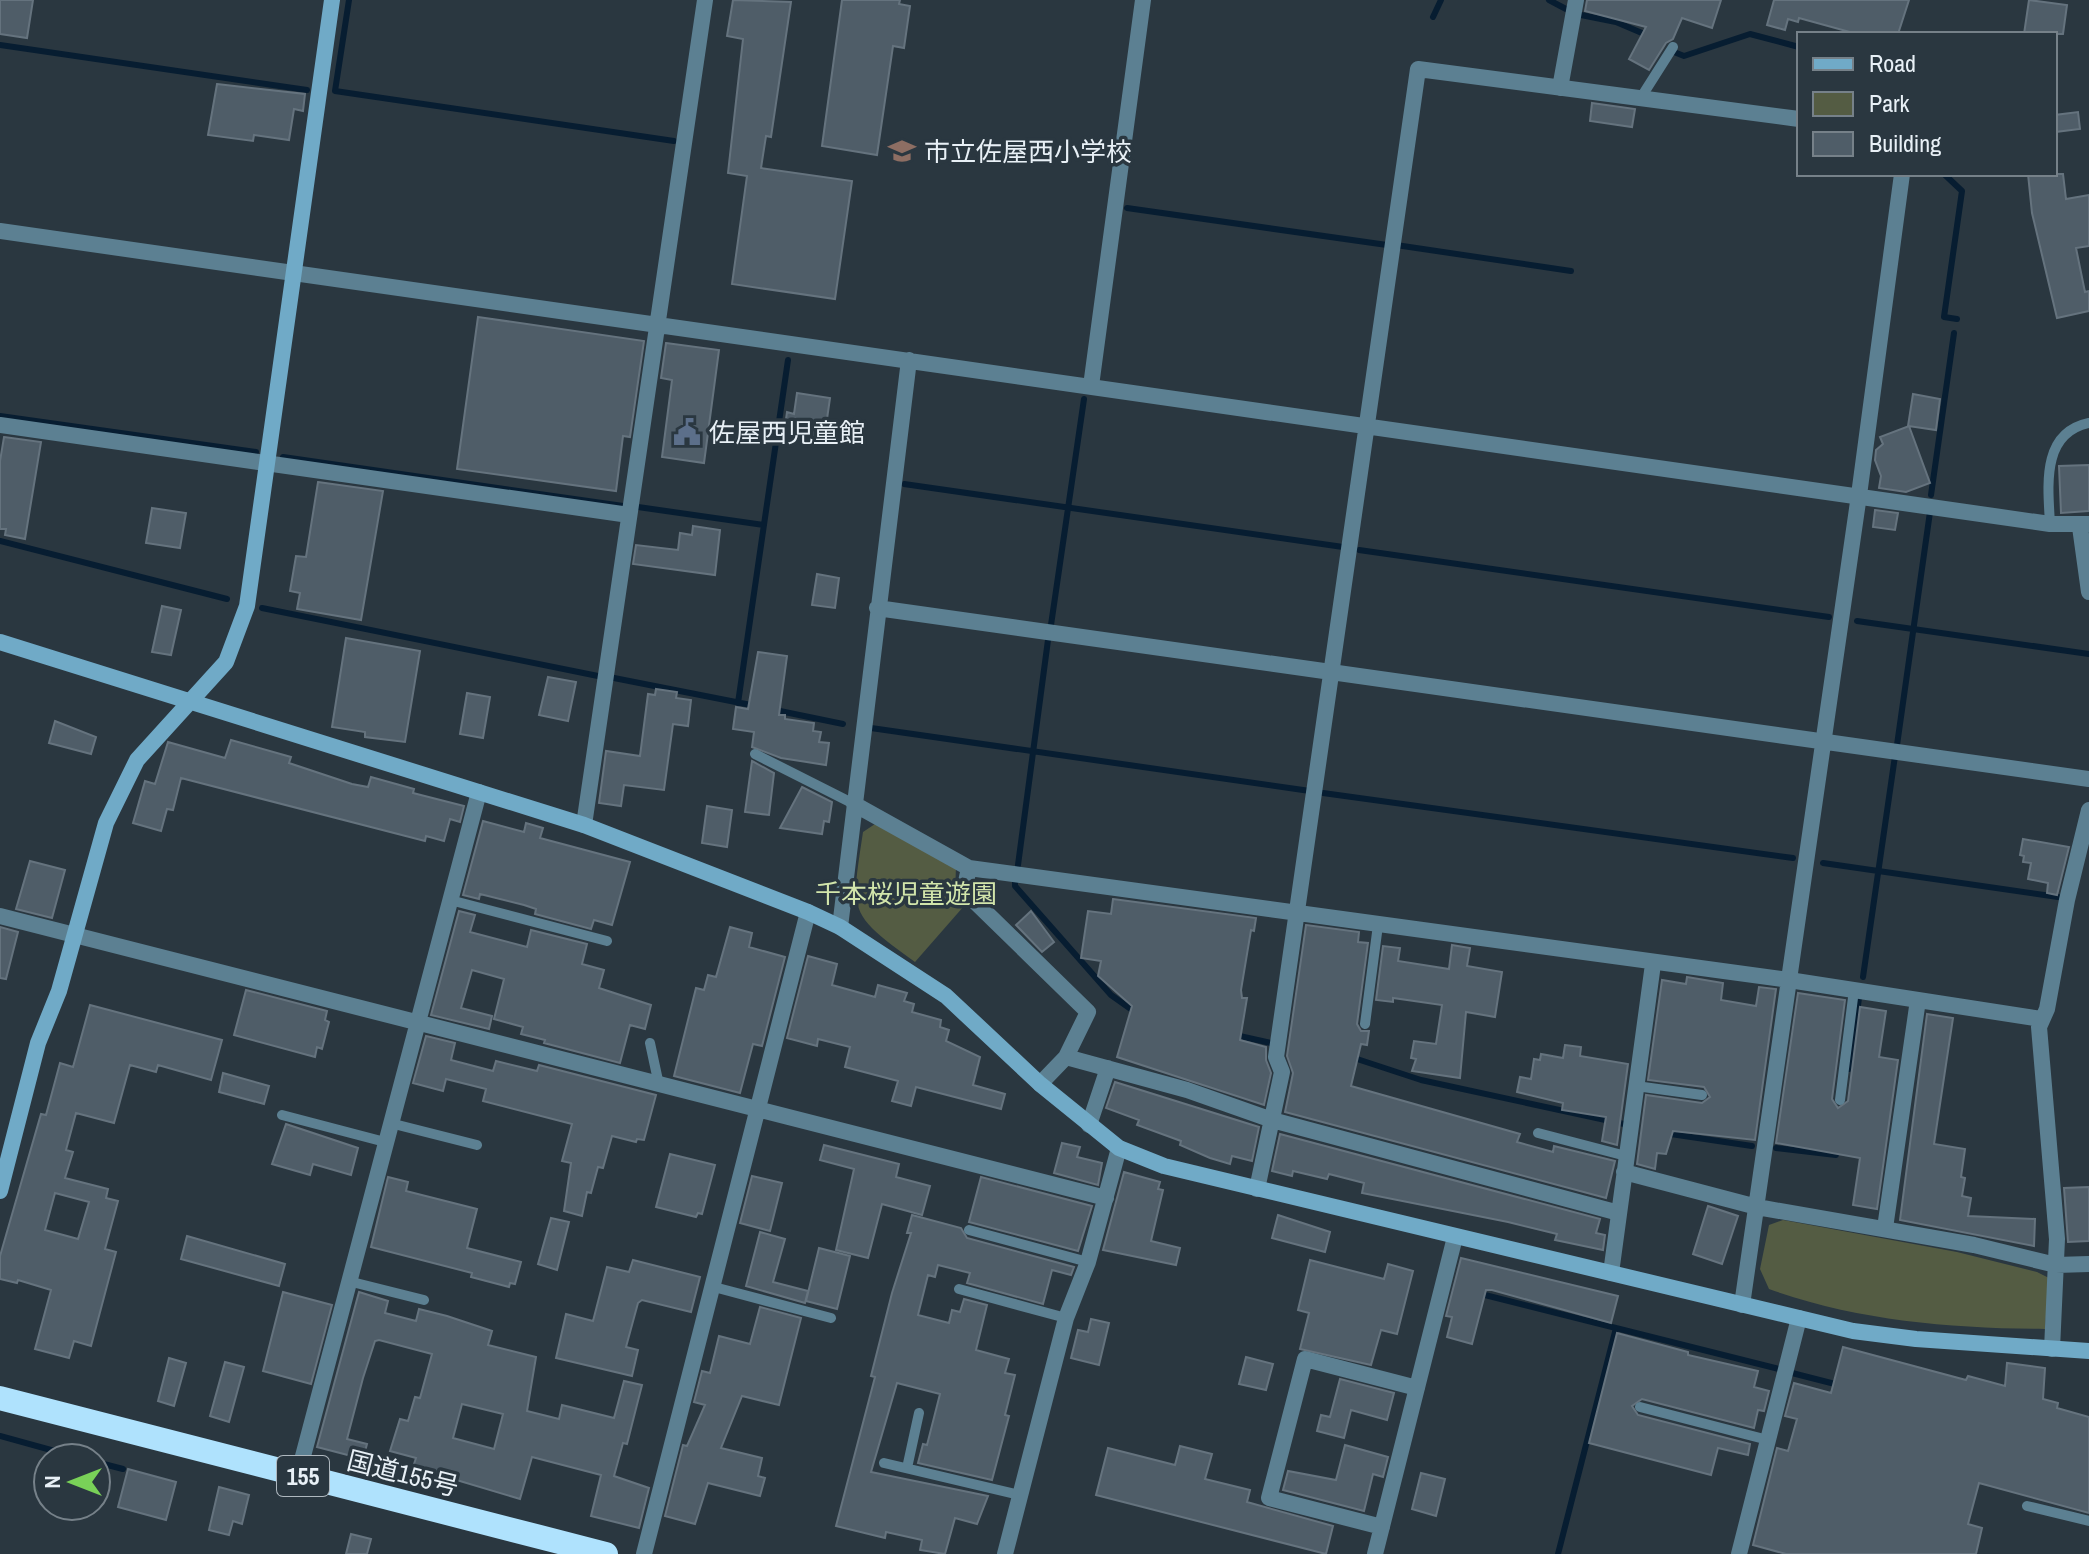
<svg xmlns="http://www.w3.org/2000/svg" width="2089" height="1554" viewBox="0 0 2089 1554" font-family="'Archivo Narrow','Noto Sans JP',sans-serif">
	<rect width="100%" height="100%" fill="#2a3740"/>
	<path fill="#545c43" d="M878 822 956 865 955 898 964 906 915 962C847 913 851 913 863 832Z
		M1783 1220 1957 1252 2037 1272 2049 1278 2045 1329C1951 1328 1858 1321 1769 1289L1760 1269 1769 1225Z"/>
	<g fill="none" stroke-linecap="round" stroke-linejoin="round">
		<path stroke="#071d31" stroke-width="6" d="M349 0 335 91 674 141
			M1549 0 1566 9
			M1576 14 1616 22 1649 36
			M1433 17 1441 0
			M0 45 307 90
			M1674 52 1684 56 1750 34 1799 47
			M1944 174 1962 191 1944 317 1957 319
			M1127 208 1387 245
			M1396 245 1571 271
			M0 416 256 452
			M283 457 623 506
			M904 484 1343 547
			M1931 495 1954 333
			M638 507 764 525
			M0 541 227 599
			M1359 550 1829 617
			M262 608 598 676
			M1857 621 2089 654
			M1051 625 1084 399
			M614 678 756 706
			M738 703 788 360
			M775 710 843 724
			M871 728 1310 791
			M1897 745 1930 512
			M1323 793 1793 858
			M1823 863 2058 897
			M1018 865 1048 640
			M1015 880V886L1111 995 1135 1012
			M1863 977 1895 756
			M1235 1035 1271 1043
			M1351 1057 1421 1080 1624 1124
			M1849 1069 1859 998
			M1664 1133 1752 1146
			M1776 1148 1836 1155 1837 1147
			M1477 1293 1779 1369
			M1792 1373 1839 1385
			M0 1436 80 1458
			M96 1462 123 1469
			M1558 1554 1616 1328"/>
	</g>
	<path fill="#4f5d68" stroke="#65737e" stroke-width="2" fill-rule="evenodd" d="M0 0H33L27 38 0 34Z
		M733 0 791 2 771 137 766 136 761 168 852 181 835 299 732 284 747 176 728 173 743 39 727 36Z
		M842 0H900L899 4 910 6 904 48 893 46 877 155 822 146Z
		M1587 0H1721L1712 28 1682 18 1673 39 1666 43 1649 70 1629 59 1646 27 1585 11Z
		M1774 0H1909L1898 34H1857L1799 18 1798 22 1788 19 1785 30 1767 25Z
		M2029 0 2067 5 2063 34H2024Z
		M217 84 305 94 303 111 294 109 289 140 254 135 253 141 208 135Z
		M1592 103 1635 109 1632 127 1590 121Z
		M2078 112 2080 129 2055 132V115Z
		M2028 174H2063L2066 199 2089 195V246L2076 248 2085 292 2089 291V311L2057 318 2032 213Z
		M478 317 644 341 630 437 623 436 616 491 457 469Z
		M666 343 719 350 704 463 662 457 672 380 661 378Z
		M797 393 830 398 824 440 784 434 787 412 794 414Z
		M1913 394 1940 399 1936 430 1908 426Z
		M1909 426 1930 483 1906 492 1879 488 1881 476 1875 460 1876 450 1883 444 1880 437Z
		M4 437 41 442 25 539 5 535 6 529H0V461Z
		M2089 465V511L2061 513 2059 466Z
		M318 482 383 491 361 620 297 609 300 593 290 591 296 556 306 557Z
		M152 508 186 513 180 548 146 543Z
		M1875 510 1898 513 1895 530 1873 527Z
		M693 526 720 530 715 575 633 564 636 545 678 550 680 533 692 535Z
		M817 574 839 578 835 608 812 605Z
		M162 606 181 610 171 655 152 652Z
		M346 638 420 651 405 742 365 737V732L332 727Z
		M758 652 787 656 779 715H785V719L814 723 813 731 821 732 819 742 829 743 826 765 781 758 752 747 754 732 733 729 736 707 748 709Z
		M548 677 576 682 568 721 539 715Z
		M656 689 677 692 676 698 691 700 688 726 673 724 664 790 624 785 621 806 599 803 606 751 640 756 648 694 655 695Z
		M467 693 490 697 483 738 460 734Z
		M55 721 96 737 91 754 49 743Z
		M231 740 291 757 289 763 352 784 368 787 371 777 414 789 413 793 464 806 460 822 450 819 444 841 426 836 425 841 181 778 173 810 167 809 161 831 133 823 145 781 155 784 168 742 225 758Z
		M752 761 774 773 769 815 745 812Z
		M802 787 832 802 829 822 824 821 822 834 780 828Z
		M707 806 732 810 727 847 702 843Z
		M483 821 524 832 526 823 543 828 540 838 630 862 612 925 594 920 591 929 535 914 536 909 524 905 480 894 479 899 463 895Z
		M2023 839 2069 847 2057 895 2047 893 2048 883 2028 879 2031 863 2023 862 2024 856 2020 855Z
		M30 861 65 870 52 918 16 909Z
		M1113 899 1256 918 1254 931 1251 930 1241 990 1242 998H1247L1240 1040 1266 1047V1060L1271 1073 1264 1105 1117 1057 1132 1006 1098 976 1101 961 1081 958 1088 911 1111 914Z
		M459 911 475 915 470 932 527 947 531 930 587 944 582 964 604 970 599 988 651 1005 645 1029 630 1025 620 1063 544 1043 545 1040 521 1034 523 1027 494 1019 504 979 472 970 461 1008 492 1016 489 1029 431 1015Z
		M1031 911 1054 942 1042 952 1016 925Z
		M1306 925 1359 932 1358 942 1368 943 1357 1024 1361 1031H1369L1367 1045 1361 1044 1351 1086 1520 1134 1517 1142 1553 1152 1554 1146 1615 1161 1606 1198 1285 1112 1293 1073 1287 1056Z
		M0 927 18 932 6 979 0 978Z
		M730 927 752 933 749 947 785 957 762 1046 753 1044 740 1093 674 1076 696 988 704 990 708 975 716 977Z
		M1452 945 1470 948 1467 966 1502 972 1495 1017 1466 1012 1460 1078 1412 1071 1416 1059 1411 1058 1414 1041 1436 1044 1442 1005 1393 998V1002L1376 1000 1383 946 1400 948 1398 961 1449 969Z
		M808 956 837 964 832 985 875 997 878 985 907 993 904 1001 914 1004 912 1012 941 1020 940 1027 949 1030 946 1041 980 1057 973 1085 1005 1094 1001 1109 916 1087 911 1106 892 1101 898 1081 845 1067 850 1047 818 1039 817 1046 787 1038Z
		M1687 977 1723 983 1721 1000 1756 1006 1759 987 1776 989 1755 1140 1673 1131 1666 1154 1657 1153 1655 1169 1637 1164 1646 1095 1702 1103 1710 1097 1704 1087 1648 1080 1662 980 1686 984Z
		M246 990 327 1011 325 1020 329 1022 322 1049 317 1047 315 1057 234 1035Z
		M1798 993 1845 1000 1832 1099 1838 1108 1848 1101 1860 1007 1886 1011 1879 1057 1898 1060 1877 1209 1853 1205 1860 1158 1776 1143Z
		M90 1005 222 1040 211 1080 158 1065 156 1072 130 1065 114 1123 76 1113 66 1150 73 1152 65 1178 108 1189 106 1198 118 1201 105 1249 116 1252 91 1346 74 1341 69 1358 35 1349 51 1290 18 1280 17 1283 0 1279V1256L41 1114 46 1115 60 1063 73 1067ZM55 1193 89 1202 78 1239 45 1230Z
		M1927 1014 1953 1018 1934 1144 1965 1149 1961 1177 1965 1178 1962 1196 1971 1198 1968 1216 2035 1219 2034 1246 1900 1220Z
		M426 1036 455 1043 451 1060 493 1071 496 1061 537 1071 539 1065 656 1095 644 1140 637 1139 636 1142 612 1136 603 1168 598 1167 591 1193 587 1192 582 1216 564 1211 571 1163 562 1161 572 1124 483 1101 486 1089 446 1079 443 1091 413 1083Z
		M1565 1045 1581 1047 1580 1056 1628 1064 1617 1145 1602 1141 1606 1117 1562 1110 1563 1103 1517 1092 1520 1077 1531 1079 1534 1059 1540 1060 1541 1054 1563 1058Z
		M223 1073 269 1086 264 1104 219 1092Z
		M1115 1082 1259 1127 1252 1161 1232 1156 1230 1164 1210 1158 1180 1145 1181 1141 1137 1125 1139 1120 1106 1108Z
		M286 1124 358 1148 351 1175 313 1164 310 1175 272 1164Z
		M1280 1134 1600 1219 1596 1233 1605 1235 1603 1250 1555 1240 1557 1234 1508 1222 1362 1193 1364 1183 1329 1174 1327 1179 1293 1171 1292 1176 1272 1171Z
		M1062 1143 1080 1147 1077 1157 1102 1163 1098 1185 1054 1173Z
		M824 1145 899 1164 896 1177 930 1186 922 1215 882 1204 868 1258 836 1250 854 1169 820 1160Z
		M670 1154 715 1165 702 1214 698 1213 696 1217 656 1207Z
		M1124 1172 1160 1182 1158 1189 1163 1190 1151 1241 1180 1248 1176 1265 1103 1250Z
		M752 1176 782 1183 770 1231 740 1223Z
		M388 1177 408 1182 406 1191 477 1209 467 1248 521 1262 515 1284 510 1283 509 1287 471 1277 472 1273 371 1247Z
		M981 1177 1092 1206 1078 1251 969 1222Z
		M2089 1187V1241L2068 1242 2064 1188Z
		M1708 1206 1738 1216 1722 1264 1693 1254Z
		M912 1215 961 1228 967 1238 1074 1267 1071 1275 1052 1270 1043 1304 967 1283 970 1273 938 1265 935 1277 928 1275 918 1315 949 1323 952 1310 960 1312 964 1299 987 1305 976 1350 1009 1359 1005 1373 1015 1375 1005 1415 1009 1416 992 1480 918 1463 923 1444 927 1445 940 1394 897 1383 871 1472 988 1496 977 1524 955 1518 945 1554 920 1550 922 1540 886 1532 885 1538 836 1526 875 1377 871 1376 892 1293 911 1233H907Z
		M1278 1215 1330 1232 1325 1252 1272 1238Z
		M551 1218 569 1222 557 1270 538 1264Z
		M760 1232 785 1239 773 1282 808 1291 805 1303 746 1286Z
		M187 1236 285 1264 279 1286 181 1259Z
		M819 1248 850 1256 837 1309 806 1301Z
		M1461 1258 1618 1296 1611 1323 1492 1290H1486L1472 1344 1447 1337 1452 1317 1446 1316Z
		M633 1260 700 1277 691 1312 642 1300 638 1303 626 1347 638 1350 632 1376 556 1358 566 1314 593 1321 607 1267 629 1272Z
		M1310 1260 1384 1279 1388 1264 1413 1271 1397 1334 1381 1330 1371 1365 1300 1349 1309 1313 1298 1310Z
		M283 1292 332 1305 311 1384 263 1371Z
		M359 1292 388 1301 385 1313 416 1321 419 1309 447 1316 492 1331 488 1345 536 1357 527 1411 559 1419 562 1405 614 1418 624 1381 642 1385 627 1444 623 1443 614 1476 649 1488 639 1528 591 1516 601 1475 532 1457 520 1499 413 1467 416 1458 390 1451 400 1419 408 1421 415 1397 420 1398 432 1354 379 1340 375 1341 363 1378 347 1439 367 1444 363 1459 317 1447ZM462 1404 503 1414 494 1449 453 1438Z
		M760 1307 801 1318 779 1405 742 1396 721 1448 762 1458 758 1476 765 1478 760 1496 708 1483 695 1524 665 1516 683 1445 687 1446 705 1405 694 1402 702 1371 710 1373 719 1336 750 1344Z
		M1091 1319 1109 1323 1099 1365 1071 1358 1078 1330 1088 1332Z
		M1617 1333 1688 1352V1355L1758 1371 1754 1387 1769 1391 1764 1411 1758 1410 1754 1428 1642 1399 1632 1406 1638 1415 1750 1444 1748 1455 1718 1448 1711 1475 1589 1443Z
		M1843 1347 1966 1380 1968 1376 2005 1386 2007 1363 2045 1368 2043 1399 2058 1403 2057 1408 2089 1417V1513L1979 1483 1968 1524 1982 1528 1976 1554H1786L1753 1545 1777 1448 1788 1451 1797 1419 1785 1416 1794 1383 1831 1393Z
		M1246 1357 1273 1364 1266 1390 1239 1384Z
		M169 1358 186 1363 174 1406 158 1401Z
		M225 1362 244 1367 229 1422 210 1416Z
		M1340 1379 1394 1393 1387 1420 1351 1410 1344 1438 1317 1431 1321 1415 1330 1417Z
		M1345 1445 1388 1457 1383 1477 1373 1474 1364 1511 1283 1490 1288 1471 1336 1480Z
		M1180 1446 1212 1454 1205 1479 1250 1490 1247 1502 1333 1526 1326 1554 1096 1495 1108 1448 1175 1465Z
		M128 1469 176 1482 166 1520 118 1507Z
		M1421 1473 1445 1479 1436 1516 1412 1509Z
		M219 1487 249 1495 242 1524 233 1521 229 1535 209 1530Z
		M351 1534 371 1539 367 1554H346Z"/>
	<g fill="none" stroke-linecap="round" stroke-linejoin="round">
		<path stroke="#5c8092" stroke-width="10" d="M1640 99 1673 47
			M2050 524C2048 486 2041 433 2089 423
			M755 754 854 804
			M450 900 607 941
			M1365 1024 1378 925
			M650 1043 659 1085
			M1636 1086 1702 1095
			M1840 1100 1854 990
			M282 1115 385 1142
			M390 1123 477 1145
			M1538 1133 1626 1156
			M969 1230 1088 1262
			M348 1281 424 1300
			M714 1287 831 1318
			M959 1289 1066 1318
			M1640 1407 1768 1440
			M884 1463 1020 1495
			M907 1468 919 1413
			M2027 1506 2089 1521"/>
		<path stroke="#5c8092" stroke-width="16" d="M1560 88 1576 0
			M0 231 2050 524H2089
			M1091 386 1143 0
			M0 425 629 515
			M2080 527 2089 592
			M877 608 2089 779
			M854 804 969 868 1789 980 2041 1019
			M584 825 705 0
			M969 868 964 891 1088 1012 1066 1057 1040 1084
			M0 916 1106 1198
			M840 927 909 360
			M1066 1057 1187 1090 1272 1120 1619 1213
			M1089 1125 1108 1068
			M1624 1172 1757 1207 1974 1245 2056 1265 2089 1264
			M1257 1189 1282 1072 1276 1057 1418 69 1799 119
			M1885 1228 1918 1000
			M1611 1273 1653 964
			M1742 1305 1859 495 1902 174
			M2052 1349 2057 1239 2039 1027 2047 1009 2067 900 2089 810
			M298 1475 479 792
			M1382 1527 1269 1498 1305 1359 1417 1388
			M644 1554 808 912
			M1005 1554 1066 1318 1088 1262 1119 1148
			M1375 1554 1455 1237
			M1739 1554 1799 1318"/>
		<path stroke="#70aac7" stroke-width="16" d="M0 642 584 825 808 912 840 927 946 996 1040 1084 1119 1148 1164 1166 1853 1331 1916 1339 2089 1351
			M0 1191 38 1043 59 991 106 823 137 760 226 662 247 606 332 0"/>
		<path stroke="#afe2fd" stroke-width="24" d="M0 1398 606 1554"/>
	</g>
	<defs>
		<g id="school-bare" transform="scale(2.16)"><path d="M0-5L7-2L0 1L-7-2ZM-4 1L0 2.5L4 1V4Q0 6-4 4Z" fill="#8d6e63" stroke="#2a3740" stroke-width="2.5" paint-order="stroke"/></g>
		<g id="civic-bare" transform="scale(2.16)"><path d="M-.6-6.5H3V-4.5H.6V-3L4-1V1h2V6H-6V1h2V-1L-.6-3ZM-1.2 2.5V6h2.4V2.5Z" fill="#5c6f8a" stroke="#2a3740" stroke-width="2.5" paint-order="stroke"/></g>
	</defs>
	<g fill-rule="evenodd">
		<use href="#school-bare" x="902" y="151"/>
		<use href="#civic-bare" x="687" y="432"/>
	</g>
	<g text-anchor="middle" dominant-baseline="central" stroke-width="7" stroke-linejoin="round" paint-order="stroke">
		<rect fill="#2a3740" stroke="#afb8bf" stroke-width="2" x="277" y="1456" width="52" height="40" rx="6"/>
		<g font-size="24" font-weight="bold" fill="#e8f0f6">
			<text x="303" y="1476">155</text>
		</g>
		<g font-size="26" fill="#e8f0f6" stroke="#2a3740" text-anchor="start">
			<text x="924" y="151">市立佐屋西小学校</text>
			<text x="709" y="432">佐屋西児童館</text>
		</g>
		<g font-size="26" fill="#d2e5ab" stroke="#2a3740">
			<text x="906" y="893">千本桜児童遊園</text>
		</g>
		<g font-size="26" fill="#e8f0f6" stroke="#2a3740">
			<text transform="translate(403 1473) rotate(14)">国道155号</text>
		</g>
	</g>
	<rect x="1797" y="32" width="260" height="144" fill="#2a3740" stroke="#768189" stroke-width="2"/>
	<rect x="1813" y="58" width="40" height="12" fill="#70aac7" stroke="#768189" stroke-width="2"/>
	<text x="1869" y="72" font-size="24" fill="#e8f0f6">Road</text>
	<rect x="1813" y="92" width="40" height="24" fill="#545c43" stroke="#768189" stroke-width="2"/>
	<text x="1869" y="112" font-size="24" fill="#e8f0f6">Park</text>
	<rect x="1813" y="132" width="40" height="24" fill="#4f5d68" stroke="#768189" stroke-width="2"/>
	<text x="1869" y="152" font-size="24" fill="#e8f0f6">Building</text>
	<g transform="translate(72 1482) rotate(270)"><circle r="38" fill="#2a3740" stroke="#768189" stroke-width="2"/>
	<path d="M0-6L14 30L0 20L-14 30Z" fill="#79d158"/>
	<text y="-12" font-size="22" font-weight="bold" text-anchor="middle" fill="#e8f0f6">N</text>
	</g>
</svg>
